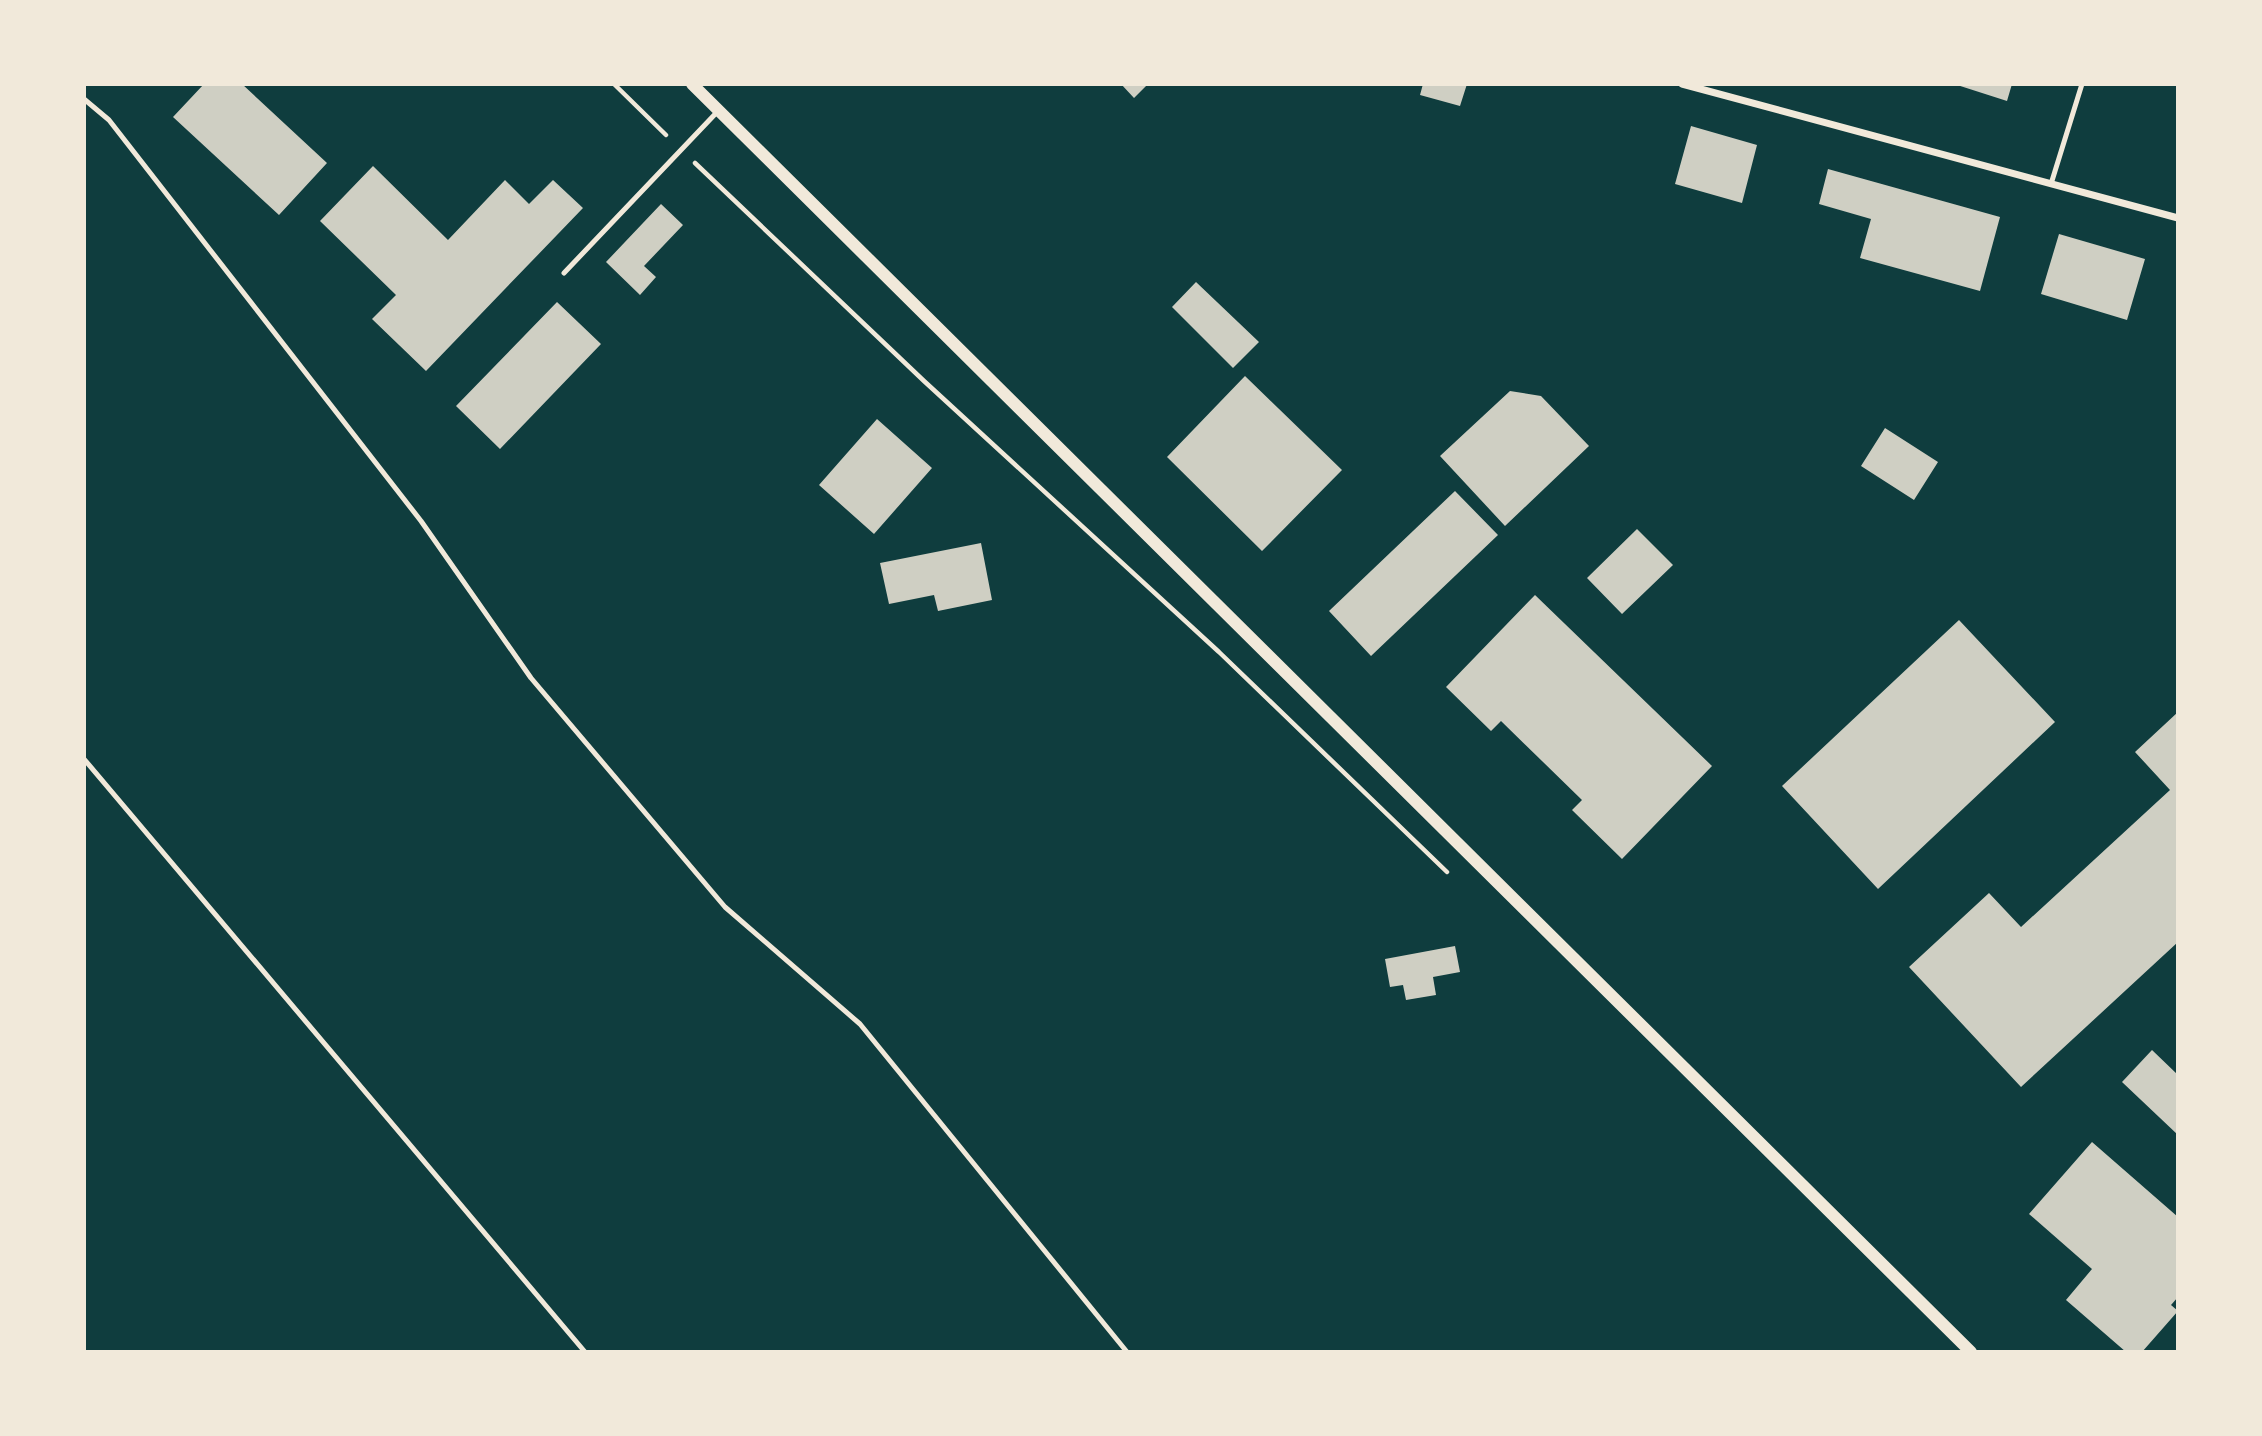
<svg xmlns="http://www.w3.org/2000/svg" width="2262" height="1436" viewBox="0 0 2262 1436" font-family="'Sofia Sans Condensed',sans-serif">
	<rect width="100%" height="100%" fill="#0f3d3e"/>
	<path fill="#cfcfc3" d="M204 84H242L327 163 279 215 173 117Z
		M1121 84H1148L1134 98Z
		M1423 84H1467L1460 106 1420 95Z
		M1954 84H2012L2007 101Z
		M1691 126 1757 145 1742 203 1675 184Z
		M373 166 448 240 505 180 529 204 553 180 583 208 426 371 372 319 396 295 320 221Z
		M1828 169 2000 217 1980 291 1860 258 1871 219 1819 204Z
		M661 204 683 225 644 266 656 277 640 295 606 262Z
		M2059 234 2145 259 2127 320 2041 294Z
		M1196 282 1259 342 1233 368 1172 307Z
		M557 302 601 344 500 449 456 406Z
		M1245 376 1342 470 1262 551 1167 457Z
		M1510 391 1541 396 1589 446 1505 526 1440 456Z
		M877 419 932 468 874 534 819 485Z
		M1885 428 1938 462 1914 500 1861 466Z
		M1455 491 1498 535 1371 656 1329 611Z
		M1637 529 1673 565 1622 614 1587 578Z
		M981 543 992 600 938 611 934 595 889 604 880 563Z
		M1535 595 1712 766 1622 859 1572 810 1582 800 1501 721 1491 731 1446 687Z
		M1959 620 2055 722 1878 889 1782 786Z
		M2178 712V942L2021 1087 1909 967 1989 893 2021 927 2170 790 2135 752Z
		M1455 946 1460 972 1433 977 1436 995 1406 1000 1403 985 1390 987 1385 959Z
		M2152 1050 2178 1075V1135L2122 1082Z
		M2092 1142 2178 1217V1297L2171 1305 2178 1311 2142 1352H2126L2066 1300 2092 1269 2029 1214Z"/>
	<g fill="none" stroke-linecap="round" stroke-linejoin="round">
		<path stroke="#f1e9da" stroke-width="4.5" d="M614 84 666 135
			M695 163 924 381 1219 652 1447 872"/>
		<path stroke="#f1e9da" stroke-width="5" d="M84 99 109 120 421 521 531 678 725 907 860 1024 1127 1352
			M2051 184 2082 84
			M564 273 719 110
			M84 759 585 1352"/>
		<path stroke="#f1e9da" stroke-width="7" d="M1682 84 2178 218"/>
		<path stroke="#f1e9da" stroke-width="12" d="M692 84 1971 1352"/>
	</g>
	<rect width="2262" height="1436" fill="none" stroke="#f1e9da" stroke-width="172"/>
</svg>
